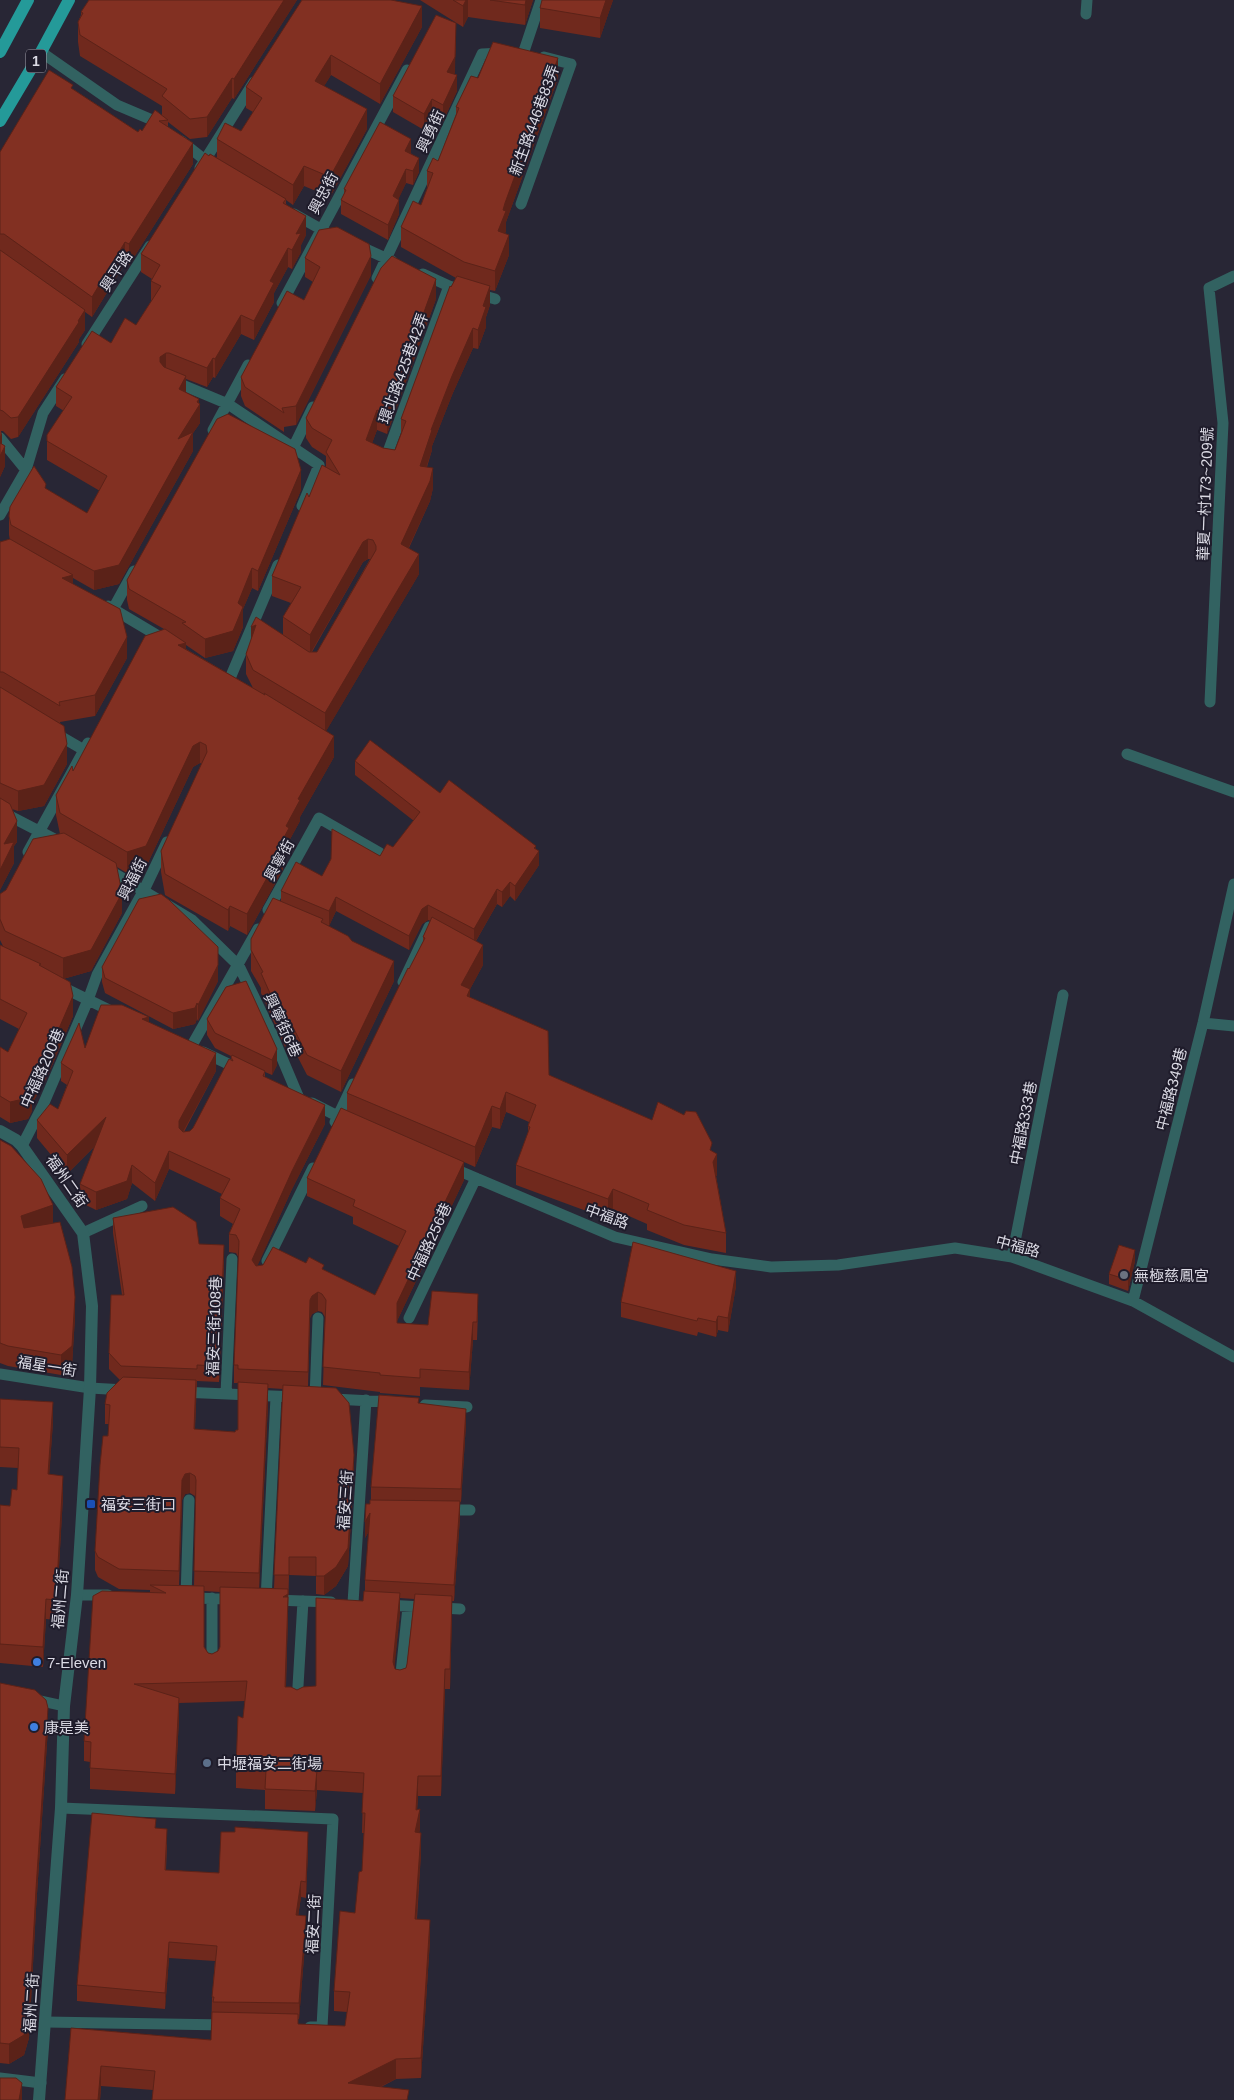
<svg xmlns="http://www.w3.org/2000/svg" width="1234" height="2100" viewBox="0 0 1234 2100" font-family="Helvetica,'Noto Sans TC',sans-serif">
	<rect width="100%" height="100%" fill="#282635"/>
	<g fill="none" stroke-linecap="round" stroke-linejoin="round">
		<path stroke="#326261" stroke-width="11" d="M1086 14 1087 0
			M524 51 541 0
			M41 52 117 105 157 122 162 127
			M181 141 210 164
			M200 168 254 82
			M521 204 571 64 544 57
			M294 214 326 232
			M357 245 392 261
			M423 274 449 286 495 299
			M377 278 482 54 503 53
			M282 303 407 70
			M87 344 150 246
			M173 381 228 404 319 465 302 506
			M213 430 248 365
			M0 438 26 470
			M293 448 313 407
			M385 460 449 286
			M0 515 26 470 43 413 65 379
			M108 606 165 640
			M113 609 134 571
			M228 683 278 565
			M1210 702 1223 423 1209 288 1234 276
			M53 732 84 750
			M1127 754 1234 792
			M0 811 60 842
			M28 852 88 743
			M107 869 192 920 239 966 271 1032 298 1096
			M268 910 319 818 380 853
			M403 982 429 927
			M60 986 113 1012
			M1203 1023 1234 1026
			M191 1047 258 929
			M203 1052 241 1070
			M312 1103 351 1123
			M335 1122 353 1084
			M22 1146 43 1105 88 1000 97 975 144 890 167 842
			M450 1167 615 1237 712 1259 771 1267 838 1265 955 1248 1012 1257 1133 1301 1234 1357
			M83 1233 142 1206
			M1012 1257 1063 995
			M267 1261 313 1168
			M1133 1301 1203 1023 1234 884
			M409 1318 476 1178
			M0 1374 90 1388 125 1390
			M181 1392 297 1397
			M226 1394 232 1259
			M315 1398 318 1318
			M333 1399 392 1402
			M425 1405 467 1407
			M446 1510H470
			M77 1595H108
			M186 1598 189 1500
			M189 1598 233 1599
			M266 1600 276 1397
			M274 1600 331 1602
			M353 1603 366 1400
			M386 1605 460 1609
			M212 1667V1598
			M400 1683 408 1607
			M32 1699 64 1706
			M297 1703 303 1601
			M61 1808 333 1819 322 2027H310
			M46 2022 226 2025
			M0 2078 41 2083"/>
		<path stroke="#326261" stroke-width="12" d="M0 1131 16 1140 22 1146 83 1233 92 1306 90 1388 77 1595 64 1706 61 1808 39 2100"/>
		<path stroke="#249a99" stroke-width="12" d="M0 52 28 0
			M0 121 41 52 69 0"/>
	</g>
	<path fill="#70291d" fill-rule="evenodd" d="M89 0H297L234 99 232 98 207 137 190 139 168 122V127L193 164 129 265 125 263 92 317 85 312V330L79 339V342L18 437 11 439 3 431H1L2 444 5 466 0 477V152L73 89 138 132 142 131 162 115V106L80 56 78 42V22L81 15V12Z
		M302 0 422 27 380 104 331 75 324 86 367 129 330 197 304 186 293 205 286 200V204L306 235 301 245V252L292 269 288 267 274 293V302L254 340 241 334 215 378 213 377 207 387 186 379V392L199 403 200 423 193 433V451L119 584 94 590 73 578V584L127 658 95 716 60 722 67 764 44 806 18 811 12 809 17 842 14 846V863L0 890V542L10 540 9 535V516L46 489 87 513 100 491 47 460V435L64 411 56 406V387L111 343 136 325 152 300H151V281L152 279 141 272V254L209 156 217 158V139L241 131 253 112 246 108V87Z
		M420 0H533L525 25 468 17 463 27Z
		M613 0 600 38 540 28V8Z
		M456 39 454 74 457 91 443 121 432 115 424 130 393 112V96Z
		M478 78H558L506 222V231L505 233 509 255 495 291 490 290V305L486 317V327L478 349 473 348 452 395 432 446V450L427 467 433 488 430 501 409 548 419 574 326 731 334 757 300 817V821L289 841V849L283 860V869L247 935 230 926 228 931 165 895 161 872V851L202 764 200 763 193 767 146 867 127 873 117 867 122 913 91 971 63 979 73 1016 48 1075 32 1104V1111L28 1119 10 1123 0 1117V1047L8 1052 19 1029 0 1019V945L3 946 0 940V894L6 890 60 834 56 815V795L73 771 164 629 129 609 127 600V580L301 490 258 591 252 588 243 609V627L233 651 205 658 186 645V649L253 688 246 674V654L283 635V617L291 603 272 596V576L309 497 326 467V456L312 447 306 438V418L436 299 387 434 377 430 372 443 383 448 395 450 401 435V419L451 287 456 278 401 247V227L421 205 427 190V171L438 161 456 114V107ZM368 559H370L317 652H312L363 562Z
		M411 153 419 172 413 185 406 183 398 199 399 214 388 240 341 214V200L344 194V189Z
		M305 258 371 275 296 425 284 427V432L245 406 241 396V377L304 300 313 282 305 277Z
		M355 761 440 793 536 849 539 865 515 901 510 896 502 907 497 904 476 941 483 965 470 989V998L549 1075 712 1151 717 1175 716 1176 726 1233V1253L684 1245 647 1230V1224L613 1209 608 1219 516 1185V1165L528 1135V1126L529 1122 506 1112 500 1129 492 1127 475 1167 464 1162V1180L397 1321V1323L428 1325 478 1312 477 1340H473L469 1390 420 1387V1396L380 1393V1392L323 1385 325 1317 322 1312 318 1311 312 1314 310 1318 308 1386 354 1474 348 1566 336 1586 324 1595 316 1594V1576L289 1575 286 1687 297 1690 316 1686 363 1601 365 1591V1580L369 1531 365 1538 370 1504 371 1500V1487L419 1403 466 1423 461 1502H460V1517L454 1601H452L450 1689H445L441 1796H418L417 1810 420 1829 419 1833 421 1853 417 1919 430 1940 421 2078 396 2079 381 2087 409 2100 153 2090 101 2086 100 2100H65L71 2028 211 2040 212 1997 215 1961 169 1958 165 2009 77 2001V1985L156 1828 167 1845 166 1870 219 1873 308 1848 306 1898 301 1897 298 1916 306 1932 299 2019H298V2024L345 2026 347 2012 334 2011V1991L355 1913 362 1871 364 1833H362L363 1793 317 1790 315 1811 265 1809V1790L236 1788V1768L245 1701 179 1703V1718L175 1794 90 1789V1762L84 1761V1741L150 1592V1590L119 1589 98 1577 95 1570V1551L109 1424H105V1404L120 1380 109 1369V1353L122 1295 113 1233V1218L199 1244 224 1261 219 1382 197 1381 195 1429 235 1432 238 1430V1383H234V1365L239 1258 236 1253 229 1252V1234L233 1224 220 1216V1198L222 1194 169 1169 155 1201 132 1183 127 1199 96 1210 80 1202V1184L95 1146 67 1174 37 1138V1120L58 1109 67 1085 61 1081V1063L85 1048 149 1022 216 1071 184 1132 190 1131 193 1128 231 1060V1056L215 1048 207 1035V1019L226 987 277 1065 272 1075 265 1072V1077L325 1124 292 1189 257 1266 306 1263 324 1270 375 1295 399 1246 353 1224V1217L307 1196V1178L347 1111V1093L423 942V937L431 921 428 920 422 924 409 950 336 911 329 926 323 923 352 941 394 981 341 1092 307 1075 289 1040 285 1047 261 993V988L251 971V939L281 901V891L380 856 393 847 414 821 355 775ZM268 1388 283 1389 274 1588H259L268 1403ZM190 1493 195 1496 196 1498 194 1586 179 1585 182 1500 185 1494ZM204 1591 220 1592V1647L218 1651 212 1654 208 1653 204 1647ZM400 1598 414 1599 407 1664 406 1668 400 1670 395 1669 394 1666 400 1613Z
		M218 963V981L198 1021 197 1019 195 1024 173 1029 105 993 102 982V967Z
		M0 1140 53 1224 75 1317 72 1365 61 1375 8 1366 0 1363Z
		M1135 1261 1128 1291 1109 1284V1274Z
		M736 1286 728 1332 718 1330 716 1337 698 1332 697 1336 621 1317V1302Z
		M0 1399 53 1422 49 1475 63 1496 56 1620 46 1619 43 1667 0 1663V1505L10 1506 17 1490 18 1468 0 1467Z
		M0 1683 48 1728 36 1909 29 2038 24 2055 9 2064 0 2063Z"/>
	<path fill="#5b2218" d="M284 0H297L234 99V79Z
		M466 0H468V17L463 27V6Z
		M526 0H533L525 25V5Z
		M606 0H613L600 38V18Z
		M422 6V27L380 104V84Z
		M456 23 455 73 447 88V72Z
		M331 55V75L315 101V81Z
		M558 58V78L506 222V231L498 251V231L505 203Z
		M457 75V91L443 121V105Z
		M232 78V98L207 137V117Z
		M432 99V115L424 130V114Z
		M367 109V129L330 197V177Z
		M411 139V153L405 165V151Z
		M193 143V164L129 265V244Z
		M419 158V172L413 185V171Z
		M304 166V186L293 205V185Z
		M406 169V183L393 211V196Z
		M399 200V214L388 240V225Z
		M306 216V235L301 245V252L292 269V250L296 234Z
		M509 235V255L495 291V271Z
		M125 242V263L92 317V297Z
		M288 248V267L274 293V302L254 340V321L270 281Z
		M371 256V275L296 425V406Z
		M436 279V299L387 434V414Z
		M490 286V305L486 317V327L478 349V330L483 306Z
		M85 310V330L79 339V342L18 437V417Z
		M241 315V334L215 378V359Z
		M473 328V348L452 395 432 446V450L420 486V466L431 430 452 376Z
		M166 353V372L160 362V357Z
		M213 358V377L207 387V368Z
		M186 376V395L179 389Z
		M199 399V405L200 404V423L193 433V451L119 584 94 590V571L178 439Z
		M377 410V430L366 460V440Z
		M2 432V452L5 446V466L0 477V437Z
		M433 468V488L430 501 401 564V544Z
		M301 470V490L258 591V571Z
		M368 539V559L363 562 310 654V635L363 542Z
		M419 554V574L325 733V713Z
		M252 568V588L243 609V627L233 651 205 658V639L238 603Z
		M73 575V596L62 578Z
		M256 625 251 646V627Z
		M127 637V658L95 716V695Z
		M186 643V663L178 645Z
		M334 736V757L300 817V821L289 841V849L283 860V869L247 935V914L279 847 286 826 298 799Z
		M200 742V763L193 767 146 867 127 873V852L193 746Z
		M67 744V764L44 806 18 811V791Z
		M17 821V842L14 846V863L0 890V870L4 844Z
		M536 846V856L539 851V865L515 901V886Z
		M510 882V896L502 907V892Z
		M497 889V904L474 944V929Z
		M122 893V913L91 971 63 979V958Z
		M336 897V911L329 926V911Z
		M428 905V920L422 924 409 950V936L422 909Z
		M230 906V926L228 931V910Z
		M483 945V965L461 1006V985Z
		M218 947V981L198 1021V1005Z
		M394 961V981L341 1092V1071Z
		M470 989V1010L467 996Z
		M73 996V1016L48 1075 32 1104V1111L28 1119 10 1123V1102L29 1089Z
		M197 1003V1019L195 1024 173 1029V1013Z
		M149 1017V1035L142 1019Z
		M289 1019V1040L285 1047V1027Z
		M277 1049V1065L272 1075V1060Z
		M216 1053V1071L179 1139V1121Z
		M506 1092V1112L500 1129V1109Z
		M325 1105V1124L292 1189 252 1278V1260L292 1171Z
		M492 1106V1127L475 1167V1147Z
		M106 1117V1135L67 1174V1155Z
		M169 1151V1169L155 1201V1183Z
		M717 1154V1175L713 1182V1162Z
		M464 1162V1180L397 1321V1341V1303Z
		M132 1165V1183L127 1199 96 1210V1192Z
		M613 1189V1209L608 1219V1199Z
		M53 1205V1225L21 1235V1216Z
		M224 1245V1261L219 1382V1366Z
		M1135 1250V1261L1128 1291V1280Z
		M736 1271V1286L728 1332V1318Z
		M318 1292V1311L312 1314 310 1318 308 1390 310 1300 312 1296Z
		M75 1297V1317L72 1365 61 1375V1355Z
		M718 1316V1330L716 1337V1322Z
		M473 1322V1340L469 1390V1372Z
		M196 1380V1400L194 1449V1429Z
		M268 1384V1403L259 1593V1573Z
		M53 1402V1422L48 1494V1474Z
		M466 1409V1423L461 1502V1489Z
		M354 1455V1474L348 1566 336 1586 324 1595V1576Z
		M190 1473V1493L185 1494 182 1500 179 1590 182 1480 185 1474Z
		M63 1476V1496L56 1620V1600Z
		M460 1501V1517L454 1601V1585Z
		M370 1513V1529L365 1538V1522Z
		M288 1589V1614L285 1707 283 1597Z
		M400 1593V1613L393 1682V1662Z
		M452 1596V1616L450 1689V1669Z
		M46 1599V1619L43 1667V1647Z
		M445 1669V1689L441 1796V1776Z
		M179 1698V1718L175 1794V1774Z
		M48 1708V1728L36 1909 29 2038 24 2055 9 2064V2044L36 1889Z
		M317 1770V1790L315 1811V1791Z
		M418 1776V1796L416 1829 420 1809V1829L415 1852 416 1810Z
		M308 1832V1848L306 1898V1882Z
		M421 1833V1853L415 1939V1919Z
		M301 1881V1897L296 1931V1915Z
		M306 1916V1932L299 2019V2003Z
		M430 1920V1940L421 2078V2058Z
		M169 1942V1958L165 2009V1993Z
		M396 2059V2079L353 2100 348 2083Z
		M101 2066V2086L100 2100H98Z
		M22 2083V2100H19Z"/>
	<path fill="#823022" stroke="#5b2218" d="M89 0H284L234 79 232 78 207 117 190 119 162 96 167 89 80 35 78 22 83 13 81 12Z
		M302 0H391L422 6 380 84 331 55 315 81 367 109 330 177 304 166 293 185 217 139 225 123 241 131 262 98 246 87Z
		M453 0H466L463 6Z
		M490 0H526L525 5Z
		M542 0H606L600 18 540 8Z
		M436 15 456 23 455 57 447 72 457 75 443 105 432 99 424 114 393 96Z
		M493 42 558 58 505 203 503 210 506 211 498 231 509 235 495 271 464 262 401 227 413 201 421 205 433 173 427 171 433 158 438 161 459 108 456 107 471 76 478 78Z
		M49 70 73 85 71 88 138 132 140 129 142 131 155 110 168 120 159 121 193 143 129 244 125 242 92 297 4 234H0V152Z
		M380 122 411 139 405 151 419 158 413 171 406 169 393 196 399 200 388 225 341 200 346 190 344 189Z
		M205 153 209 156 210 154 286 199 283 203 306 216 296 234 301 233 292 250 288 248 270 281 274 283 254 321 241 315 215 359 213 358 207 368 169 353H166L160 357V362L164 367 186 376 179 389 199 399 197 402 200 404 178 439 193 432 119 565 94 571 11 525 9 516 10 507 34 466 46 484 45 488 87 513 107 476 47 441V435L72 397 56 387 92 331 111 343 125 318 136 325 161 286 151 281 160 265 141 254Z
		M337 227 369 244 371 256 296 406 282 408 284 413 245 387 241 377 287 291 304 300 320 267 305 258 319 230Z
		M0 250 85 310 78 321 79 322 18 417 11 418 3 411 0 410Z
		M392 256 436 279 387 414 377 410 366 440 383 448 395 450 406 421 401 419 450 286 451 287 457 276 490 286 483 306 486 307 478 330 473 328 452 376 431 430H432L420 466 433 468 430 481 401 544 419 554 325 713 253 670 246 654 256 625 251 627 256 617 309 652H317L376 550V546L373 540 368 539 363 542 310 635 283 617 301 587 272 576 307 493 309 497 322 465 340 475 326 452 332 440 312 428 306 418 381 268Z
		M228 414 295 449 301 470 258 571 252 568 238 603 243 607 233 631 205 639 182 623 186 622 129 589 127 580 217 419Z
		M0 443 5 446 0 456Z
		M10 539 73 575 62 578 120 609 127 637 95 695 59 702 60 706 3 672H0V542Z
		M165 629 186 643 178 645 265 695 264 693 334 736 298 799 300 800 286 826 289 828 279 847 283 849 247 914 230 906 228 910 165 874 161 851 207 752 206 745 200 742 193 746 146 846 127 852 60 813 56 795 72 766 73 771 145 636Z
		M0 687 64 726 67 744 44 785 18 791 0 783Z
		M370 740 440 793 449 780 536 846 534 848 539 851 515 886 510 882 502 892 497 889 474 929 428 905 422 909 409 936 336 897 329 911 281 891 296 862 322 876 331 859 332 829 380 856 387 844 393 847 420 812 355 761Z
		M0 798 10 804 17 821 4 844 14 842 0 870Z
		M64 833 116 863 122 893 91 950 63 958 5 931 0 919V894L6 890 33 839Z
		M161 894 169 900 218 947V965L198 1005 197 1003 195 1008 173 1013 105 978 102 967 139 899Z
		M273 898 323 919 321 922 348 936 352 941 394 961 341 1071 307 1055 289 1019 285 1027 261 973 263 972 251 950V939Z
		M432 917 483 945 461 985 470 989 467 996 548 1031 549 1075 652 1120 658 1102 684 1115 686 1111 696 1112 712 1143 710 1150 717 1154 713 1162 726 1233 684 1225 647 1210 649 1204 613 1189 608 1199 516 1165 530 1127 528 1126 536 1105 506 1092 500 1109 492 1106 475 1147 347 1093 408 968 409 969 425 938 423 937Z
		M0 945 41 964 39 965 70 982 73 996 48 1054 29 1089 32 1090 28 1098 10 1102 0 1096V1047L8 1052 27 1013 0 999Z
		M246 981 277 1049 272 1060 215 1033 207 1019 226 987Z
		M101 1005H122L149 1017 142 1019 216 1053 179 1121V1128L183 1132 190 1131 193 1128 229 1059 233 1061 231 1057 232 1055 265 1071 263 1076 325 1105 292 1171 252 1260 256 1266 263 1265 273 1247 306 1263 309 1257 324 1265 322 1269 375 1295 406 1231 353 1206 355 1200 307 1178 341 1108 464 1162 397 1303V1323L428 1325 432 1291 478 1294 477 1322H473L469 1372 420 1369V1378L380 1375V1373L323 1367 326 1300 322 1294 318 1292 312 1296 310 1300 308 1372 238 1369V1365H234L239 1241 236 1235 229 1234 240 1209 220 1198 230 1179 169 1151 155 1183 132 1165 127 1181 96 1192 80 1184 106 1117 67 1155 37 1120 50 1104 58 1109 73 1071 61 1063 79 1023 85 1048Z
		M0 1140 11 1146 41 1179 53 1205 21 1216 24 1228 60 1222 72 1267 75 1297 72 1346 61 1355 8 1346 0 1343Z
		M173 1207 196 1222 199 1244 224 1245 219 1366 197 1365V1369L121 1366 109 1353 111 1295H124L113 1218Z
		M633 1242 736 1271 728 1318 718 1316 716 1322 698 1318 697 1321 621 1302Z
		M1119 1245 1135 1250 1128 1280 1109 1274Z
		M123 1377 196 1380 194 1429 235 1432 236 1430H238V1382L268 1384 259 1573 194 1571 196 1480 195 1476 190 1473 185 1474 182 1480 179 1571 119 1569 98 1557 95 1551 100 1465 103 1436H108L110 1405 105 1404 107 1393Z
		M283 1385 336 1388 349 1403 354 1455 348 1548 336 1567 324 1576H316V1557H289V1575H274Z
		M379 1395 419 1398 418 1403 466 1409 461 1489 371 1487Z
		M0 1399 53 1402 48 1474 63 1476 56 1600 46 1599 43 1647 0 1644V1505L10 1506 12 1489 17 1490 19 1448 0 1447Z
		M370 1500 460 1501 454 1585 365 1580 370 1513 365 1522 366 1504H370Z
		M150 1585 204 1586V1647L208 1653 212 1654 218 1651 220 1647V1587L288 1589V1594L283 1597H288L285 1687H291L297 1690 303 1687 316 1686V1598L363 1601 364 1591 400 1593 393 1662 395 1669 400 1670 406 1668 407 1664 415 1594 452 1596 450 1669H445L441 1776H418L416 1810 420 1809 415 1832 421 1833 415 1919 430 1920 421 2058 396 2059 348 2083 409 2090 407 2100H152L155 2071 101 2066 98 2100H65L71 2028 211 2040 212 2012 298 2014V2024L345 2026 350 1992 334 1991 340 1911 355 1913 359 1872 362 1871 365 1813H362L364 1773 317 1770 315 1791 265 1789 266 1770 236 1768 238 1716 243 1718 247 1681 134 1684 179 1698 175 1774 90 1768 91 1742 84 1741 93 1596 102 1591 166 1593Z
		M0 1683 35 1690 46 1700 48 1708 36 1889 29 2018 24 2035 9 2044 0 2043Z
		M92 1813 156 1819 155 1828 167 1829 165 1870 219 1873 221 1832H235V1827L308 1832 306 1882 301 1881 296 1915 306 1916 299 2003 213 2002 214 1997H212L217 1946 169 1942 165 1993 77 1985Z
		M0 2078H16L22 2083 19 2100H0Z"/>
	<circle fill="#6b7280" stroke="#1f1c2b" stroke-width="2" cx="1124" cy="1275" r="5"/>
	<rect fill="#1a4fb4" stroke="#1f1c2b" stroke-width="2" x="86" y="1499" width="10" height="10" rx="2.5"/>
	<g fill="#3f7fe0" stroke="#1f1c2b" stroke-width="2">
		<circle cx="37" cy="1662" r="5"/>
		<circle cx="34" cy="1727" r="5"/>
	</g>
	<circle fill="#5c6f8a" stroke="#1f1c2b" stroke-width="2" cx="207" cy="1763" r="5"/>
	<g text-anchor="middle" dominant-baseline="central" stroke-width="4" stroke-linejoin="round" paint-order="stroke">
		<rect fill="#1f1c2b" stroke="#a3a1ac" stroke-width="1" x="26" y="49.5" width="20" height="23" rx="4"/>
		<g font-size="14" font-weight="bold" fill="#dbdae4">
			<text x="36" y="61">1</text>
		</g>
		<g font-size="15" fill="#dbdae4" stroke="#1f1c2b">
			<text transform="translate(534 120) rotate(-70)">新生路446巷83弄</text>
			<text transform="translate(430 131) rotate(-65)">興勇街</text>
			<text transform="translate(323 193) rotate(-62)">興忠街</text>
			<text transform="translate(116 271) rotate(-57)">興平路</text>
			<text transform="translate(403 368) rotate(-70)">環北路425巷42弄</text>
			<text transform="translate(1205 494) rotate(-88)">華夏一村173~209號</text>
			<text transform="translate(279 860) rotate(-61)">興寧街</text>
			<text transform="translate(132 879) rotate(-63)">興福街</text>
			<text transform="translate(283 1025) rotate(65)">興寧街6巷</text>
			<text transform="translate(42 1068) rotate(-66)">中福路200巷</text>
			<text transform="translate(1171 1089) rotate(-76)">中福路349巷</text>
			<text transform="translate(1023 1123) rotate(-79)">中福路333巷</text>
			<text transform="translate(67 1181) rotate(55)">福州二街</text>
			<text transform="translate(607 1216) rotate(20)">中福路</text>
			<text transform="translate(429 1242) rotate(-65)">中福路256巷</text>
			<text transform="translate(1018 1246) rotate(15)">中福路</text>
			<text transform="translate(214 1326) rotate(-88)">福安三街108巷</text>
			<text transform="translate(47 1366) rotate(9)">福星一街</text>
			<text transform="translate(345 1500) rotate(-86)">福安三街</text>
			<text transform="translate(60 1599) rotate(-85)">福州二街</text>
			<text transform="translate(313 1924) rotate(-87)">福安二街</text>
			<text transform="translate(31 2003) rotate(-86)">福州二街</text>
		</g>
		<g font-size="15" fill="#dbdae4" stroke="#1f1c2b" text-anchor="start">
			<text x="1134" y="1275">無極慈鳳宮</text>
			<text x="101" y="1504">福安三街口</text>
			<text x="47" y="1662">7-Eleven</text>
			<text x="44" y="1727">康是美</text>
			<text x="217" y="1763">中壢福安二街場</text>
		</g>
	</g>
</svg>
